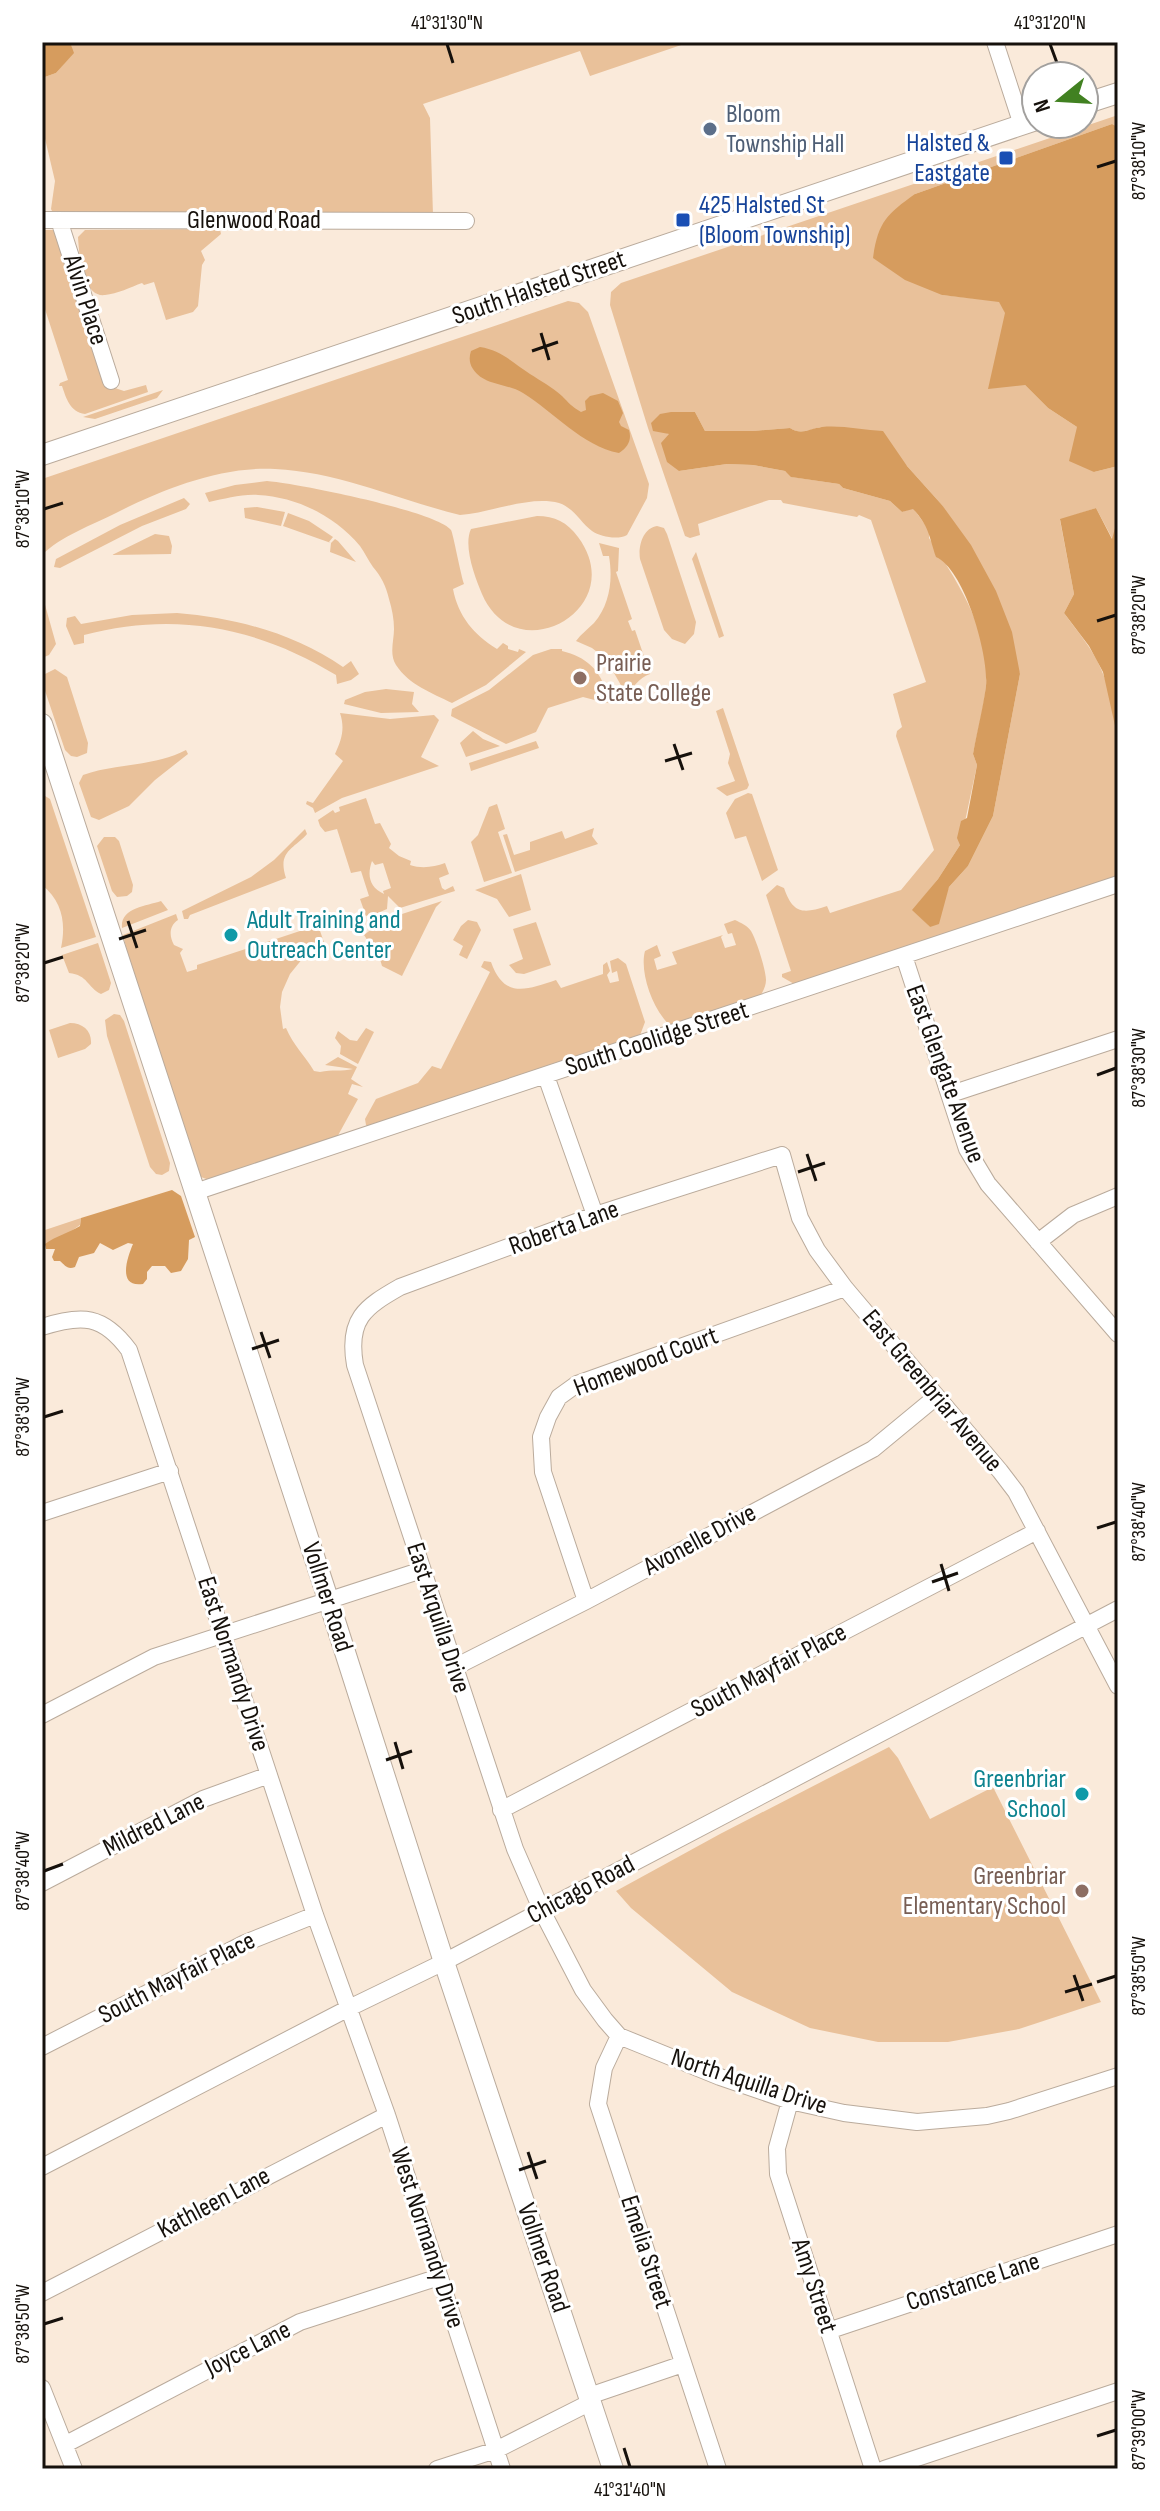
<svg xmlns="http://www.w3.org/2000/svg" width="1160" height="2511" viewBox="0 0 1160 2511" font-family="'Sofia Sans Condensed',sans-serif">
	<rect width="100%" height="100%" fill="#faeada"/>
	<path fill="#e9c19a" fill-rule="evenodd" d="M70 42H690L590 76 580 51 423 104 430 118 433 215 53 213 51 209 55 181 42 126V78L56 73 73 53Z
		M1118 115V127L1112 124 915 194 942 295 999 301 1005 312 1025 385 1048 408 1077 427 1094 472 1118 466V517L1113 540 1096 508 1060 520 1074 594 1064 613C1077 631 1092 648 1101 669 1126 724 1118 816 1118 876L796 985 782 977V974L791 971 766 895 777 885 784 888C793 914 803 914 827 906L830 913 901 890 934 850 896 736 897 731 902 727 893 694 926 682 871 520 859 515 857 517 783 503 781 500H769L698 524 700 535 690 538 685 536 648 428 610 305 611 292 621 283ZM671 412H695L705 431H753L790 428C799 435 810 430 820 427L907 466 942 505 1020 674 993 816 968 866 949 887 930 927 913 910 938 879 960 845 977 765 973 754C977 732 984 709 986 686 991 631 957 581 929 538V530L913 508 902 512 890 501 843 488 839 484 792 477 785 471 753 465 727 464 679 471 669 434 664 432Z
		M220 229 221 234 201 251 205 260 202 265 198 306 193 312 166 320 154 282 144 285 142 283C131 287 117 294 105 295 82 298 79 253 78 237L85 230Z
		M42 230H55L109 386 124 391 146 385 148 392 85 414C70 412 66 398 62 386H59L60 383 68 380 42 300Z
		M568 301 579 303 588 312 649 484 647 498 627 535C618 540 601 537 592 531 580 522 574 508 559 503 530 495 490 513 460 515 399 500 339 472 275 469 222 466 163 489 116 513 92 525 61 536 42 555V479Z
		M163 390 157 398 95 419 83 417Z
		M267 481C295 483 436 511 451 530 453 533 461 576 464 584L453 589C458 616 474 635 497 649L503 643 508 646V649L518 652 519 649 526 652 486 685 452 703C432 693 409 685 396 665 389 654 394 641 394 629 394 619 392 609 389 599 386 586 381 576 373 567 368 560 365 553 360 546 335 516 297 497 258 495 241 494 225 499 209 502L205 493 235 485Z
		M184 498 190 504 186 509 142 526 60 568 54 567 56 559 120 525Z
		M257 507 285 512 281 526 245 518 244 508Z
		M288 513 309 521 333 537 329 542 331 543 335 539 338 541 356 562 330 552 331 543 283 526Z
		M537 516C555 516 567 522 578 537 631 608 516 673 482 594 475 577 463 546 471 529Z
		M657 526 664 528 667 534 696 622 694 634 685 644 672 639 664 630 640 559C638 546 643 528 657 526Z
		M155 534 169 536 172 546 171 554 112 555Z
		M599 543 619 548 618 571 616 572 632 619 628 621 632 631 635 630 650 674C638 678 634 688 626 694L606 659 592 648 576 641C581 634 588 629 594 623 610 604 613 580 609 556H603Z
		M696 552 724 636 719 638 692 559Z
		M42 594 56 644 49 655 42 658Z
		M177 613C236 618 293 633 343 667L351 661 359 674 351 680 337 684 336 675C257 627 175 611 84 635V643L74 645 66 626 67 618 75 616 81 624 132 615Z
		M551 649H562V651C586 657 600 669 607 694H610L612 702 606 703 583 697 548 708 536 732 506 744 451 716 452 709 489 690 533 655Z
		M55 669 67 677 88 743 87 753 77 757 71 756 65 750 42 682 43 675Z
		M386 689 414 692 412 704 419 712 381 713 344 704 345 700 365 692Z
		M723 708 749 785 747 789 727 796 716 788 735 781 728 763 730 754 716 711Z
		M340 713 390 719 434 715 439 720 421 757 439 766 342 798 315 813 313 808 306 804 307 801 313 803 343 761 335 754C342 739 345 728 340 713Z
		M473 731 483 739 500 746 466 757 460 743Z
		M536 741 539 748 471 771 469 763Z
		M186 750 188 754 155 780 129 806 99 820 91 817 79 783 83 775C116 763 154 767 186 750Z
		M748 793 752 794 778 870 762 881 746 836 735 839 726 813 735 799Z
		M45 796 50 799 96 937 61 948C66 924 63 902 42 885V799Z
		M366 798 375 824 380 823 391 844 389 848 399 856 411 861 410 865C422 869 434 867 445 863L449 874 439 878 442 888 445 890 453 886 455 891 400 908 388 896 387 909 380 912 381 916 370 919 369 915 366 916 360 899 369 896 361 871 351 873 337 829 325 832 320 826 318 820 333 810 335 813 340 811 339 807ZM372 861 375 865 383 863 391 888 383 891 384 894C369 887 367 875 372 861Z
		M497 804 505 829 498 832 512 873 484 882 471 842 478 835 489 807Z
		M594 828 592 836 598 844 515 872 503 835 507 834 514 855 530 850V842L562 831 565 839Z
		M305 829 307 834C294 849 277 851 286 878L190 915 188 919H184L182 911 251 877 274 860Z
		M104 837H115L119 841 133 885 132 892 127 896 117 897 112 891 97 846Z
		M521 874 531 910 509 917 497 899 475 890Z
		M161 901 168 910 122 928C120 908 146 906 161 901Z
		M442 901 436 907 402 976 382 966 377 949 369 952 366 942 368 941 364 935 373 928 372 924 389 918 394 926 401 927 402 914Z
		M176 914 178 920C169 926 169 936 174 945L183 949 180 953 187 972 197 969V965L318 925 327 951 319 947H308L303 958 290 974 282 992 280 1007 283 1029 286 1028C293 1045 305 1056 314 1071L320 1072C332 1069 342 1072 353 1069L325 1065 338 1057 357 1067 351 1079 363 1087 352 1084 348 1094 358 1099 336 1139 209 1180 201 1177 137 990 123 935Z
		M468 920 477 922 481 930 467 959 459 955 463 946 453 940 461 926Z
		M735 920C741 923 747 925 751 931 756 939 766 970 766 980 766 986 763 992 759 998L672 1027C654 1013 639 973 645 951L657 945 661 956 654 959 657 970 677 964 672 952 723 935 721 937 725 948 736 945 732 933 728 934 724 924Z
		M536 922 551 965 524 974 516 973 509 965 523 959 513 929Z
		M98 943 111 983 109 990 101 994C87 987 88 975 69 973L62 955Z
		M618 958 626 964 645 1022 639 1038 368 1127 366 1125 365 1119 376 1099 418 1083 432 1066 441 1069 490 972 481 967 484 961 491 962C504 999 526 990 556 980L561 988 603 974V965L607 962 610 971 607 975 610 983 619 981 617 971 612 973 610 961Z
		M114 1014 120 1015 124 1021 170 1163 169 1171 162 1175 156 1174 150 1167 107 1036 105 1020Z
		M70 1023C83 1023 92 1031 91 1044L85 1049 58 1058 49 1030Z
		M366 1028 374 1032 358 1064 340 1054 341 1046 335 1038 338 1031 350 1040 357 1041Z
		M81 1218 80 1225 63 1237 42 1247V1231Z
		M889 1747 898 1758 930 1819 993 1787 1101 2002 1019 2029 948 2042H878L810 2028 732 1992 631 1908 616 1891 720 1834Z"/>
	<path fill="#d69c5e" d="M42 42H70L74 53 56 73 42 78Z
		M1112 124 1118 127V466L1094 472 1069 461 1077 427 1048 408 1025 385 988 389 1005 313 999 302 942 295 905 280 873 258C878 222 887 214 915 194Z
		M480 347C501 350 513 363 530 374 541 381 552 387 562 396 568 402 572 407 581 412L586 410 585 401 590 396 603 393 618 401 623 413 619 422 621 426 629 430C632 440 628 447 619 453 582 446 554 412 523 393 507 383 484 386 473 369 469 363 469 357 471 351Z
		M671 412H695L705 431H753L790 428C802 436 810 428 822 427 841 425 863 430 883 431L907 466 942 505 971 545 996 591 1012 632 1020 674 993 816 968 866 949 887 939 924 930 927 912 910 938 879 960 845 957 838 961 821 967 818 977 765 973 754C977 731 983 709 986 686 989 656 965 570 936 557 929 536 929 526 913 509L902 512 890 501 843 488 839 484 791 477 785 471 753 465 727 464 679 471 667 462 661 443 669 434 653 431 651 423 660 414Z
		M1096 508 1112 539 1118 517V739L1103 672 1089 646 1064 613 1074 594 1060 519Z
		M172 1190 181 1196 195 1237 189 1240 188 1259 181 1271 171 1273 165 1266H152L147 1272V1279L143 1284C117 1288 127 1258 133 1244L128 1243 113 1250 100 1243 94 1253 79 1257 75 1267C67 1270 65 1265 60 1261H54L52 1257 55 1249H46L45 1244C56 1236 68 1233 80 1226L81 1218Z"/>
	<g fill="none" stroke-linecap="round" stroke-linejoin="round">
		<g stroke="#baab9c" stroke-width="18">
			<path id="minor" d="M995 42 1022 125
				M42 220 466 221
				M59 220 111 381
				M904 956 967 1149 988 1184 1118 1334
				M546 1076 595 1215
				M951 1094 1118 1039
				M195 1192 1118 884
				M1038 1242 1073 1215 1118 1196
				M42 1327C82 1314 103 1315 129 1350L315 1915 387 2115 502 2469
				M42 1513 170 1471
				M586 1601 543 1472 541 1437 548 1417 559 1397 577 1384 845 1288
				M455 1667 586 1601 873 1449 936 1397
				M1118 1686 1016 1492 1000 1471 845 1288 817 1250 800 1218 782 1155 595 1215 400 1287C365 1307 347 1319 355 1365L515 1849 542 1911 583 1990 605 2020 619 2036 720 2077 790 2101 844 2113 917 2122 987 2116 1009 2111 1118 2076
				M42 1715 154 1657 422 1570
				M501 1810 1037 1531
				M42 1883 203 1799 269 1775
				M619 2036 604 2068 598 2104 718 2469
				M42 2047 245 1943 315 1915
				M790 2101 777 2148 778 2174 873 2469
				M42 2167 347 2009 444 1962 1118 1609
				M42 2293 387 2115
				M828 2331 1118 2234
				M42 2388 74 2469
				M589 2396 683 2364
				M66 2444 300 2322 439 2277
				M437 2469 496 2450 591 2402
				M884 2469 1118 2391"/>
		</g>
		<g stroke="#baab9c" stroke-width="22">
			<path id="major" d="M1084 104 1118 93
				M42 455 1036 120
				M42 724 329 1602 444 1962 613 2469"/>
		</g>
		<use href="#minor" stroke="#fff" stroke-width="16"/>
		<use href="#major" stroke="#fff" stroke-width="20"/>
	</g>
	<path fill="none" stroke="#16110c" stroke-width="3" d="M447 44 453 63M1050 44 1057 63M1097 167 1116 161M541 333 549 360M532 351 558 342M44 509 63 503M1097 621 1116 615M674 744 683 770M665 761 692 753M128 921 137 948M119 939 146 930M44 963 63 957M1097 1075 1116 1068M807 1154 816 1181M798 1172 825 1163M261 1332 270 1358M252 1349 279 1340M44 1417 63 1411M1097 1528 1116 1522M941 1564 949 1591M932 1582 958 1573M395 1742 403 1769M386 1760 412 1751M44 1871 63 1864M1074 1975 1083 2001M1097 1982 1116 1976M1065 1992 1092 1984M528 2152 537 2179M519 2170 546 2161M44 2324 63 2318M1097 2436 1116 2430M624 2448 630 2467"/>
	<circle fill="#5c6f8a" stroke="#fff" stroke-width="3" cx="710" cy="129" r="8"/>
	<g fill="#1a4fb4" stroke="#fff" stroke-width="3">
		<rect x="998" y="150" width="16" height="16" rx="4"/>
		<rect x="675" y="212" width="16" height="16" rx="4"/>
	</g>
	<g fill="#8d6e63" stroke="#fff" stroke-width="3">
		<circle cx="580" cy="678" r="8"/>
		<circle cx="1082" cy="1891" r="8"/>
	</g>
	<g fill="#0f9aa8" stroke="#fff" stroke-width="3">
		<circle cx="231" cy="935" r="8"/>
		<circle cx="1082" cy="1794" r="8"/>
	</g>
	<g text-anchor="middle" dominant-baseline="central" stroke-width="6" stroke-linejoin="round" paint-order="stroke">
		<g font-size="26" fill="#4e5e75" stroke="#fff" text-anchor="start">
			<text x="726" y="114">Bloom<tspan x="726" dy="30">Township Hall</tspan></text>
		</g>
		<g font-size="26" fill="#164399" stroke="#fff" text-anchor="end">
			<text x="990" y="143">Halsted &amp;<tspan x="990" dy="30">Eastgate</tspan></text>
			<text x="699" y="205" text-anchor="start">425 Halsted St<tspan x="699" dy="30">(Bloom Township)</tspan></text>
		</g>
		<g font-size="26" fill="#16110c" stroke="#fff">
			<text x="254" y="220">Glenwood Road</text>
			<text transform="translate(539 288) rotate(-19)">South Halsted Street</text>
			<text transform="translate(85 300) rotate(72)">Alvin Place</text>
			<text transform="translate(657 1039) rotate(-18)">South Coolidge Street</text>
			<text transform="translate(945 1074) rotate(70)">East Glengate Avenue</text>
			<text transform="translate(564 1228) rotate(-20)">Roberta Lane</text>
			<text transform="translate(646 1362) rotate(-21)">Homewood Court</text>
			<text transform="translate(932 1391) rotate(50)">East Greenbriar Avenue</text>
			<text transform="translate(700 1540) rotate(-28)">Avonelle Drive</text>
			<text transform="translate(327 1597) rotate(72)">Vollmer Road</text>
			<text transform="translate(438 1618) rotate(72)">East Arquilla Drive</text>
			<text transform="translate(233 1664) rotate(72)">East Normandy Drive</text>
			<text transform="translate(769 1671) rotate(-28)">South Mayfair Place</text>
			<text transform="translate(154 1825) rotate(-27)">Mildred Lane</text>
			<text transform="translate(581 1890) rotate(-28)">Chicago Road</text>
			<text transform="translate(177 1978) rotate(-27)">South Mayfair Place</text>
			<text transform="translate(749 2082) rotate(18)">North Aquilla Drive</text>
			<text transform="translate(214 2203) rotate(-28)">Kathleen Lane</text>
			<text transform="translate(427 2238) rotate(72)">West Normandy Drive</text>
			<text transform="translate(646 2252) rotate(72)">Emelia Street</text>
			<text transform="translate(543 2258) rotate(71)">Vollmer Road</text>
			<text transform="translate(973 2282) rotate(-18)">Constance Lane</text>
			<text transform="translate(814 2286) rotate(72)">Amy Street</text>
			<text transform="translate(248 2349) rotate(-27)">Joyce Lane</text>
		</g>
		<g font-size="26" fill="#785e54" stroke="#fff" text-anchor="start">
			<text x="596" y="663">Prairie<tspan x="596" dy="30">State College</tspan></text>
			<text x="1066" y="1876" text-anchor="end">Greenbriar<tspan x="1066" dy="30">Elementary School</tspan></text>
		</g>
		<g font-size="26" fill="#0d838f" stroke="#fff" text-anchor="start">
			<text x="247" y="920">Adult Training and<tspan x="247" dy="30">Outreach Center</tspan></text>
			<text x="1066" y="1779" text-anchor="end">Greenbriar<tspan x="1066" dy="30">School</tspan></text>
		</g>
	</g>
	<rect width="1160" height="2511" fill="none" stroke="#ffffff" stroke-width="88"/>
	<g transform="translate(1060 100) rotate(252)"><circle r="38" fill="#ffffff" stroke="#a2a09e" stroke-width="2"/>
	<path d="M0-6L14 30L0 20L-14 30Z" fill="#418121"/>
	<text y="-12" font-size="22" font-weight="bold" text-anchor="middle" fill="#16110c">N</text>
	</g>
	<rect x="44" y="44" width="1072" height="2423" fill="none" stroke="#16110c" stroke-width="3"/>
	<g font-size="20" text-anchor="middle" fill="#16110c">
		<text x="447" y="29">41°31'30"N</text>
		<text x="1050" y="29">41°31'20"N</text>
		<text transform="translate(1138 161) rotate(-90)" y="7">87°38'10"W</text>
		<text transform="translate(22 509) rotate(-90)" y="7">87°38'10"W</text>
		<text transform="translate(1138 615) rotate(-90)" y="7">87°38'20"W</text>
		<text transform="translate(22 963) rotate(-90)" y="7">87°38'20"W</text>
		<text transform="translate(1138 1068) rotate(-90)" y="7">87°38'30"W</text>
		<text transform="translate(22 1417) rotate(-90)" y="7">87°38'30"W</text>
		<text transform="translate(1138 1522) rotate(-90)" y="7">87°38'40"W</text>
		<text transform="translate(22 1871) rotate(-90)" y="7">87°38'40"W</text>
		<text transform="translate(1138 1976) rotate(-90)" y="7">87°38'50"W</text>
		<text transform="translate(22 2324) rotate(-90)" y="7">87°38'50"W</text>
		<text transform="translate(1138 2430) rotate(-90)" y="7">87°39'00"W</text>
		<text x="630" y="2496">41°31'40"N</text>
	</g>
</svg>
